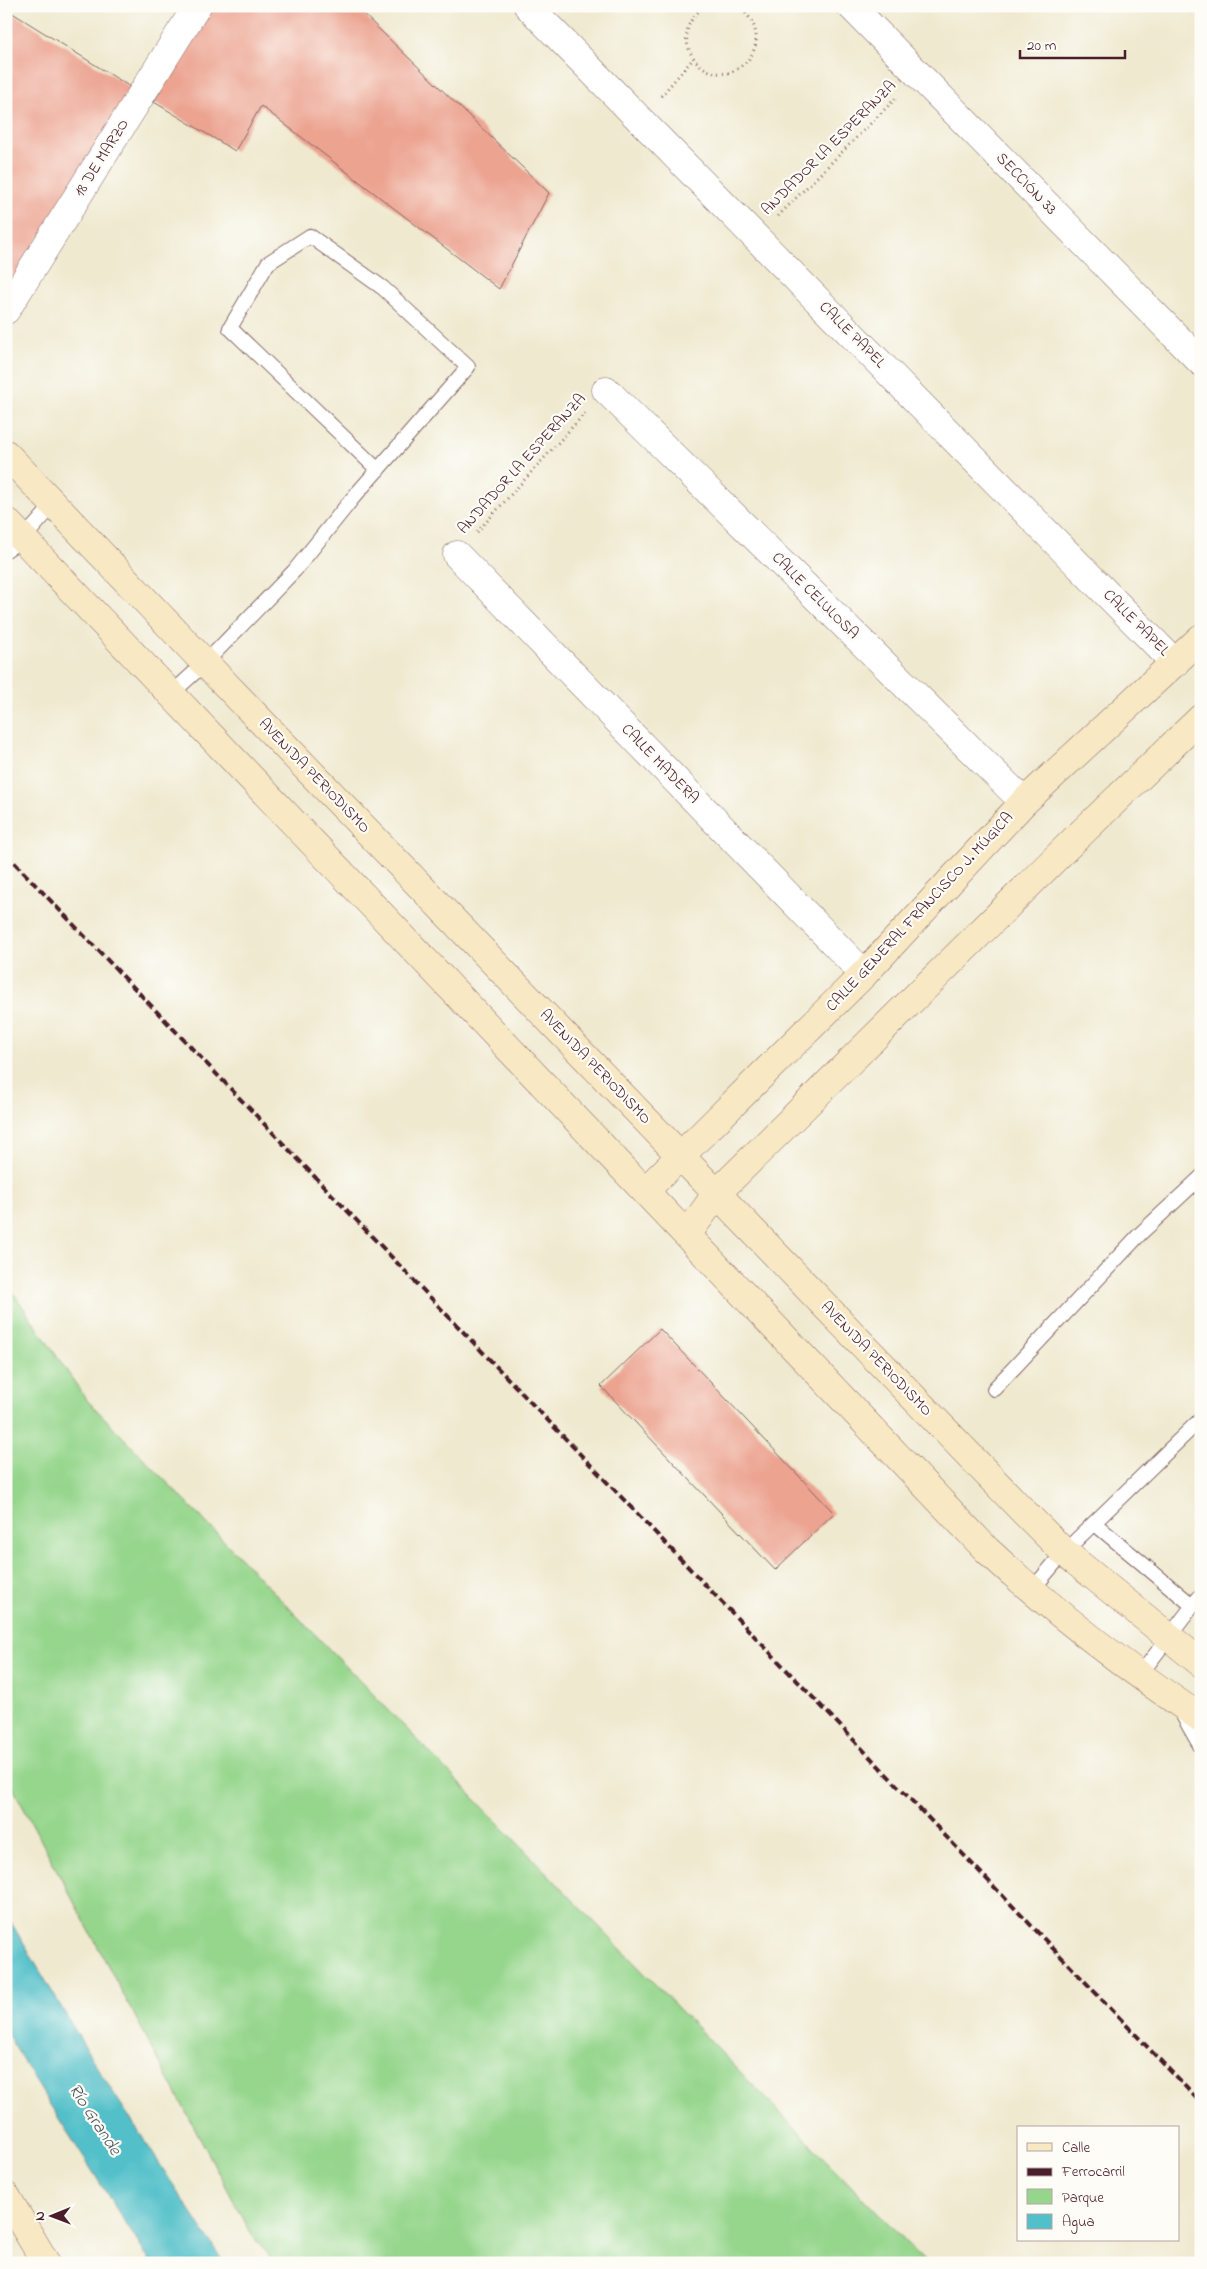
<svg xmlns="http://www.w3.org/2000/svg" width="1207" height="2269" viewBox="0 0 1207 2269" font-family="'Indie Flower',sans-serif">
	<rect width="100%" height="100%" fill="#fdfcf7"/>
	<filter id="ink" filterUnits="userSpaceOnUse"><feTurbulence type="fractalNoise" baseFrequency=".02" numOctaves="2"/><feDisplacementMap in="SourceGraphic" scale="10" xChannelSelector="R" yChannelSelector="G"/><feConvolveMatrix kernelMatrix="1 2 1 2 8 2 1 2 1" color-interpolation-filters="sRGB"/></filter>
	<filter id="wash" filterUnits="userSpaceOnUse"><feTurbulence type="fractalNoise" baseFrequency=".0096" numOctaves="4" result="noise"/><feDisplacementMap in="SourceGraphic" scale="20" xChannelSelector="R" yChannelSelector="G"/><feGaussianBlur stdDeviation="1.12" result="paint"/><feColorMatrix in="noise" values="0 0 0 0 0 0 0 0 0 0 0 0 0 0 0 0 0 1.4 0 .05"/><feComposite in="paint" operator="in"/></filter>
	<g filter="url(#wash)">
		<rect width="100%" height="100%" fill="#efe9cf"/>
		<path fill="#95d68c" stroke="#707a5c" d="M6 1282 86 1399 926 2263H274L252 2235 6 1775Z"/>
		<path fill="#52c0c9" stroke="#4e707a" d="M6 1914 98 2069 224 2263H151L47 2100 6 2032Z"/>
		<g id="blocks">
			<path fill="#eca390" d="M208 6H355L549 193 499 289 261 106 235 151 154 102Z
				M6 9 132 88 6 292Z
				M660 1329 834 1513 775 1570 601 1386Z"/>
		</g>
	</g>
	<g filter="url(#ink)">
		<use href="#blocks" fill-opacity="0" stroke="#846664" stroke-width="1"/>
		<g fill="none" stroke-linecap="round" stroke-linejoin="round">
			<g stroke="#846664" stroke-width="16">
				<path id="lane" d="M6 550 23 539 54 504
					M171 694 205 663 295 570 352 499 468 367 383 288 310 236 268 263 230 328 378 470
					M994 1389 1140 1234 1201 1177
					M1094 1523 1193 1606
					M1031 1591 1064 1552 1201 1419
					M1139 1676 1201 1595
					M1181 1712 1201 1747"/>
			</g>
			<g stroke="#846664" stroke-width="29">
				<path id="street" d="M528 6 1175 663
					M851 6 1201 362
					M6 310 197 6
					M606 390 1024 802
					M457 555 864 974"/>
			</g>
			<g stroke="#846664" stroke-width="29">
				<path id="secondary" d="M6 454 205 663 1024 1512 1064 1552 1201 1663
					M6 521 987 1550C1054 1612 1125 1667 1201 1718
					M645 1191 864 974 1024 802 1201 638
					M687 1235 717 1193 1072 842 1201 718
					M6 2196 46 2263"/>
			</g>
			<path stroke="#846664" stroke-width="3" stroke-dasharray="1 4" stroke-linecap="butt" d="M706 6C659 35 708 97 744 64 751 58 755 50 756 41 757 26 749 14 737 6
				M745 11 750 6
				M661 96 693 59
				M778 216 897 97
				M477 532 585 413"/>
			<use href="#lane" stroke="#fff" stroke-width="14"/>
			<use href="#street" stroke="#fff" stroke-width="28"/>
			<use href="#secondary" stroke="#f8e8c3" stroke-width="28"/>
			<path stroke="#4a1f2b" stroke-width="4" stroke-dasharray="8 4" stroke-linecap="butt" d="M6 854 1201 2103"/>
		</g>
	</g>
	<g text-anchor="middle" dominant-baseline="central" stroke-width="4.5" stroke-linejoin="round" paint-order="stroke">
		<g font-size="16" fill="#4a1f2b" stroke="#fdfcf7">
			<text transform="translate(829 148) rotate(-45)">ANDADOR LA ESPERANZA</text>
			<text transform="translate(102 158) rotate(-58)">18 DE MARZO</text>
			<text transform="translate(1026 184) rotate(46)">SECCIÓN 33</text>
			<text transform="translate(852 335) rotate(45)">CALLE PAPEL</text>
			<text transform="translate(522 464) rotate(-48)">ANDADOR LA ESPERANZA</text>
			<text transform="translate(815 596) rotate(45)">CALLE CELULOSA</text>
			<text transform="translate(1136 623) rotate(45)">CALLE PAPEL</text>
			<text transform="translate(660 764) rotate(46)">CALLE MADERA</text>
			<text transform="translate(314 776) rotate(46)">AVENIDA PERIODISMO</text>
			<text transform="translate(920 912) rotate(-47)">CALLE GENERAL FRANCISCO J. MÚGICA</text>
			<text transform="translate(595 1067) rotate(46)">AVENIDA PERIODISMO</text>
			<text transform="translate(876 1359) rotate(46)">AVENIDA PERIODISMO</text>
		</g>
		<g font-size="18" font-style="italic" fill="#4d5762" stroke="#fdfcf7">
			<text transform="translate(94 2120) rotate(57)">Río Grande</text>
		</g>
	</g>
	<rect width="1207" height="2269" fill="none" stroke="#fdfcf7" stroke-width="25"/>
	<rect x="1017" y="2126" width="162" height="115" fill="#fdfcf7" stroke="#b5a4a5"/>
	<rect x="1027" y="2143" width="25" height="8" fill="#f8e8c3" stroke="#b5a4a5"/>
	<text x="1062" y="2152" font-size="15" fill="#4a1f2b">Calle</text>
	<rect x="1027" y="2168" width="25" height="8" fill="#4a1f2b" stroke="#b5a4a5"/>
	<text x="1062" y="2176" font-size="15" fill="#4a1f2b">Ferrocarril</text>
	<rect x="1027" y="2189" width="25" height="15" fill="#95d68c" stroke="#b5a4a5"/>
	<text x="1062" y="2202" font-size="15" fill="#4a1f2b">Parque</text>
	<rect x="1027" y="2214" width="25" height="15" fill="#52c0c9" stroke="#b5a4a5"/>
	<text x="1062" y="2226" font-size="15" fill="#4a1f2b">Agua</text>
	<g transform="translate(52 2216) rotate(269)" stroke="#fdfcf7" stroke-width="4" paint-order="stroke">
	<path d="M0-4L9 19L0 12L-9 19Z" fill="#4a1f2b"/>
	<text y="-8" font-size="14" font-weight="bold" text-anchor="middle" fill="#4a1f2b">N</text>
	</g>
	<path d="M1020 50v8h105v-8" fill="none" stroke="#4a1f2b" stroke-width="2.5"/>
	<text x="1027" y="50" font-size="15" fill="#4a1f2b" stroke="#fdfcf7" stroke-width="4" paint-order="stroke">20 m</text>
</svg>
